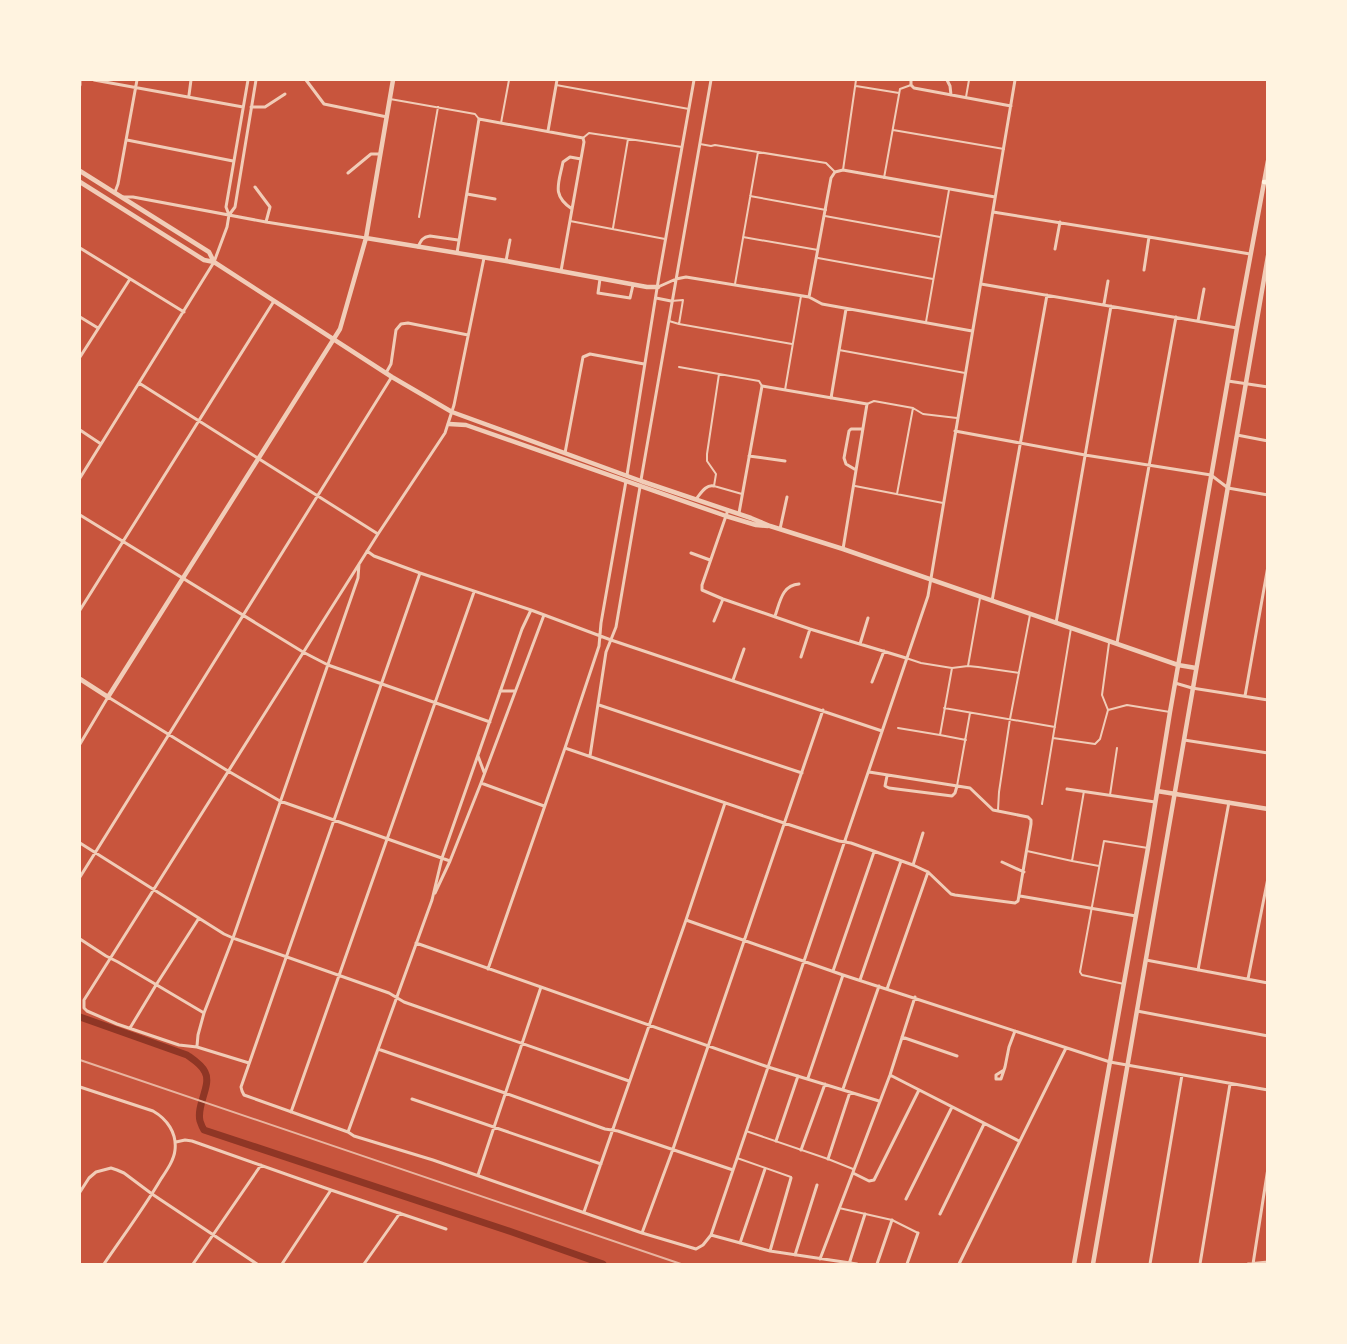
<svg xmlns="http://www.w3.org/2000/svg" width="1347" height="1344" viewBox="0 0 1347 1344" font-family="'Crimson Pro',serif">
	<rect width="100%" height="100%" fill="#c8553d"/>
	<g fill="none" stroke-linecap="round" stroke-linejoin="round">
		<path stroke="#8f3625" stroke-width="7" d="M80 1017 187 1055C194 1060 202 1065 205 1072 212 1085 196 1105 200 1121 201 1124 202 1127 204 1130L509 1231 603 1264"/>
		<path stroke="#f1ccb7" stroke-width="2" d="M556 85 689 109
			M856 86 899 93
			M966 97 969 80
			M390 99 475 114 479 119
			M501 123 509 80
			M893 130 1004 149
			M583 138 589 133 682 147
			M700 144 711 146 715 145 826 163 835 172
			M843 170 856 80
			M884 178 900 89 911 85
			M750 196 826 210
			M825 216 940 237
			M419 217 438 107
			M570 221 665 239
			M613 228 628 139
			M743 237 818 250
			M818 258 933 279
			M735 284 758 152
			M671 301 683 300 679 324
			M669 321 679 324 792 344
			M926 322 949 190
			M839 350 965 373
			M679 367 759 381 762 386
			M719 374 707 454V461L716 474 714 486 742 494
			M785 390 801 296
			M867 404 874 401 913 408 923 414 957 418
			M855 486 943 503
			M897 494 913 408
			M1109 643 1102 695 1108 710 1127 705 1170 712
			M906 658 921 663 952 668 968 666 978 667 1019 673
			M968 666 980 598
			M952 668 940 735 966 740
			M944 708 1055 727
			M898 728 940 735
			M1053 738 1095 744 1100 739 1108 710
			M957 786 970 713
			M1110 795 1117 748
			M1042 804 1071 628
			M998 810 999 792 1010 719 1030 615
			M1027 851 1072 861 1084 791
			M1072 861 1099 866
			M1124 984 1082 975 1080 972 1104 841 1148 848
			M746 1131 828 1159 853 1169
			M737 1158 791 1177
			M839 1208 892 1220 918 1233"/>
		<path stroke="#f1ccb7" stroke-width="3" d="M94 80 243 107
			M306 80 324 104 387 117
			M911 80V85L914 88 1011 106
			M947 80 950 86 951 95
			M80 85V80
			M189 95 191 80
			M251 107H265L285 94
			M548 131 557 80
			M127 140 233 161
			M348 173 371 154H380
			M255 187 270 207 266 222
			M115 192 118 184 137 80
			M467 194 495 199
			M122 197H133L266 222 366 238
			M572 209C551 195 559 183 563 162L570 157 581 159
			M993 212 1149 237 1250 254
			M229 215 226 207 248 80
			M418 247C421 240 423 237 430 236L458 240
			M80 248 184 312
			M1055 249 1060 222
			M457 253 479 119 583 138 584 142 561 271
			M506 261 510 240
			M1144 270 1149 237
			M600 279 598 293 630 298 633 285
			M981 284 1237 328
			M658 287 676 279 686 277 809 297 822 304 972 331
			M809 297 831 178 835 172 843 170 995 197
			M656 298 671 301
			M1104 304 1108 281
			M80 317 98 328
			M1198 321 1204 289
			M80 357 130 279
			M386 373 391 364 396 330 401 324 408 323 468 335
			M1228 381 1268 387
			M139 383 378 534
			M831 398 846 309
			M80 430 101 444
			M955 431 1085 455 1211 475 1228 488 1268 495
			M1237 435 1268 441
			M565 453 583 357 590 354 644 364
			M749 456 785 461
			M856 470 846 464 844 458 849 431 851 429H863
			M627 475 659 276 694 80
			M80 478 214 262 227 227 229 215 235 207 256 80
			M641 480 711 80
			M696 499C701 493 706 484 714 486
			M728 510 702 585V590L723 599 810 629 906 658
			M739 513 762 386 867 404 843 549
			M80 515 303 652 328 665 490 722
			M780 529 787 497
			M367 551 374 556 420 573 531 610 611 640 882 731
			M691 553 710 560
			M420 573 241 1087 242 1091 244 1095 348 1132 354 1136 433 1160 642 1233 696 1249 703 1245 711 1235 928 596 1015 80
			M992 601 1047 295
			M80 610 274 301
			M775 616C780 602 782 585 799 584
			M714 621 723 599
			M1056 623 1111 306
			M1117 643 1176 317
			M860 644 868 618
			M801 657 810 629
			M733 680 744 649
			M872 682 884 651
			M1175 683 1192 688 1268 700
			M500 691H515
			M1245 696 1268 566
			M599 705 802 773
			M1184 740 1268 753
			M80 744 108 697 228 771 280 801 450 861
			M565 748 784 823 839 841 851 843 913 865 928 872 951 894 955 895 1015 903 1018 901 1031 824V820L1028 817 993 810 970 788 869 772
			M478 756 484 772
			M590 756 606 652 616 627 640 487
			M887 776 885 786 889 788 952 796 955 793 957 786
			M481 783 544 806
			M1067 789 1155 802
			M80 843 224 934 233 938 389 993 404 1002 629 1081
			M1002 862 1024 872
			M913 865 923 833
			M80 877 391 378
			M435 893 450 861 481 783 544 615
			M1020 896 1136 916
			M686 920 843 975 1110 1062 1268 1090
			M80 939 106 956 118 962 204 1013
			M416 943 768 1067 879 1101
			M1146 960 1268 983
			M488 969 565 748 599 646 601 623 626 481
			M1198 970 1229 802
			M833 971 874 852
			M1248 979 1268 878
			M860 980 901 861
			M887 989 928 872
			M1137 1011 1268 1036
			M130 1028 156 985 199 918
			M902 1037 957 1056
			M197 1046 198 1035 204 1013 233 938 358 578 359 564
			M378 1049 505 1093 605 1129 618 1131 733 1170
			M249 1063 197 1047 179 1045 117 1024 87 1011 84 1008V1000L378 534 445 433 454 405 484 258
			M1004 1070 996 1075V1079H1001L1005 1067 1009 1047 1015 1031
			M890 1075 1019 1141
			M808 1078 843 975
			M80 1087 153 1111C167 1119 177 1133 175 1150 174 1160 167 1170 161 1179 144 1208 123 1236 104 1264
			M843 1089 879 986
			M412 1099 601 1164
			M291 1112 474 592
			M348 1132 432 900 442 858 522 629 531 610
			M776 1141 798 1076
			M176 1142 185 1140 192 1141 331 1190 446 1229
			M801 1150 825 1084
			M828 1159 850 1092
			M853 1173 869 1181 874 1180 919 1090
			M478 1175 541 987
			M80 1192 89 1178 96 1172 111 1168 117 1170 124 1173 152 1194 257 1264
			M906 1199 952 1107
			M584 1212 686 920 725 803
			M940 1214 984 1124
			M642 1233 673 1149 823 710
			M711 1235 770 1251 857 1264
			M740 1243 765 1169
			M770 1251 791 1178
			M795 1255 817 1185
			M820 1259 890 1075 915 997
			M193 1264 261 1165
			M282 1264 331 1190
			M364 1264 400 1213
			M849 1264 865 1214
			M877 1264 892 1220
			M907 1264 918 1233
			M959 1264 1066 1048
			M1150 1264 1182 1075
			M1200 1264 1230 1084
			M1248 1264 1268 1262
			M1253 1264 1268 1168"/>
		<path stroke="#f1ccb7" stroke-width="4.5" d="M80 171 209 252 214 262
			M80 182 204 260 214 262 392 377 452 412 641 481 751 518 770 526 843 549 1178 665 1196 668
			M366 238 506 261 647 287H658
			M449 424 466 425 726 516 756 525 768 526
			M80 679 108 697 340 329 366 238 393 80
			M1157 791 1268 809
			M1074 1264 1148 848 1170 712 1237 328 1268 161
			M1093 1264 1268 256"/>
		<path stroke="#fff3e0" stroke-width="4.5" d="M1264 182H1268"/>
		<path stroke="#e9b49f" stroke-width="2" d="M80 1060 681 1264"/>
	</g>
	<rect width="1347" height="1344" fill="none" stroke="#fff3e0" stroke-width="162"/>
</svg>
